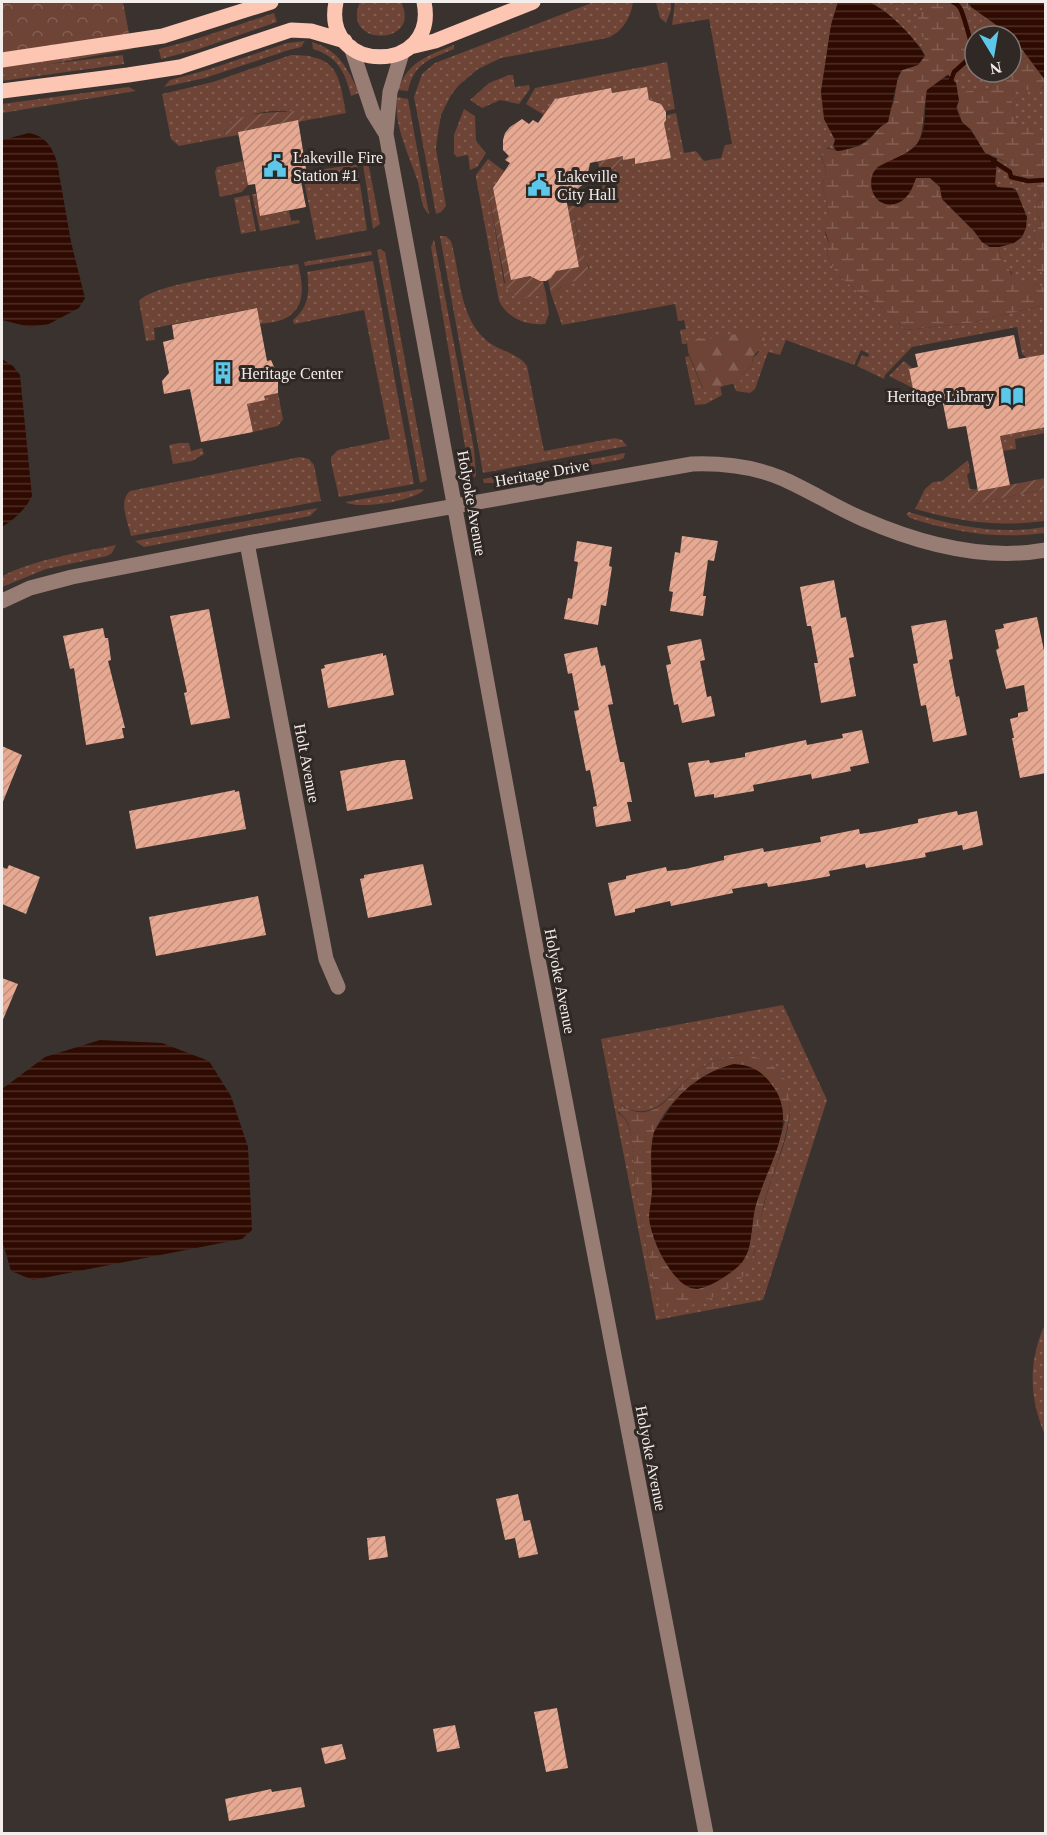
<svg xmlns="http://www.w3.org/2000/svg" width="1047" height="1835" viewBox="0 0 1047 1835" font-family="'Times New Roman',serif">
	<defs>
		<pattern id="grass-dots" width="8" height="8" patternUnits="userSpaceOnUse" patternTransform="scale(1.5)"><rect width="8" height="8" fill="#6d4435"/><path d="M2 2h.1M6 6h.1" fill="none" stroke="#825f52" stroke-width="1.8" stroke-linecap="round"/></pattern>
		<pattern id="forest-firs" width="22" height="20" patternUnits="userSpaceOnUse" patternTransform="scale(1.5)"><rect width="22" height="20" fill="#6d4435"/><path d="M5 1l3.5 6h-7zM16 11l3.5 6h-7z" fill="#825f52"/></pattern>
		<pattern id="wetland-marsh" width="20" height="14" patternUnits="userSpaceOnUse" patternTransform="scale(1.5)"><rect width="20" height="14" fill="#6d4435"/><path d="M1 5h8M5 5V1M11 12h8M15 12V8" fill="none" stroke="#825f52"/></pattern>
		<pattern id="park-crowns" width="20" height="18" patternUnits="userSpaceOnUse" patternTransform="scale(1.5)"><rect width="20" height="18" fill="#6d4435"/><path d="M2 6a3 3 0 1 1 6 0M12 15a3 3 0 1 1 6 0" fill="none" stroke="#825f52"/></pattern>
		<pattern id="garden-furrows" width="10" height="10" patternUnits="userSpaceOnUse" patternTransform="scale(1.5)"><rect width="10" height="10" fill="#6d4435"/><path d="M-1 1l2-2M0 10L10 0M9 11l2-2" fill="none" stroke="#825f52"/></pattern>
		<pattern id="water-rules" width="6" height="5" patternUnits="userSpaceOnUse" patternTransform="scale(1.5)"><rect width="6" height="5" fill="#2f0a00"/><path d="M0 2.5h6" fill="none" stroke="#4e2e25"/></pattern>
		<pattern id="building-hatch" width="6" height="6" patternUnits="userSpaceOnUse" patternTransform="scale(1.5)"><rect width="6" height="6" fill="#e8a992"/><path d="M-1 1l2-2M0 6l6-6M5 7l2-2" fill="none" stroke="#c0907f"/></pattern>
	</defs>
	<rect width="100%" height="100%" fill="#3a322f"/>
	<path fill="url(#grass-dots)" fill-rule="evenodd" d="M360 2H401C423 46 340 48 360 2Z
		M594 2H633C631 17 622 33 607 38L501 58 478 69 459 85 451 95 441 115 437 139 436 149 446 206 441 212 436 214 414 97 422 74 435 63Z
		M656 2H671V10L666 23 660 18Z
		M675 2H838L831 25 821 92 835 140 834 150 828 147 821 154 826 172 822 186 829 212 825 234 829 243 827 254 835 272 860 294 877 303 906 330 970 323 1045 305V354L1027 358 1022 354 1017 327 912 347 885 375 884 379 857 366 862 355 868 357 869 354 861 350 854 365 786 340 780 355 768 352 755 389 750 393 736 391 733 383H737L742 375 752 365 753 358 760 351 731 337 687 342 686 344H682L680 330 686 329 684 320 678 321 675 304 562 325 551 294C555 293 557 290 560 288 567 281 578 280 587 277L589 267C581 255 576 230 574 215 585 202 605 198 603 176L613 171 621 160 635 158 636 164 671 158 664 123 667 115 676 113 684 153 696 151 704 161 721 158 725 145 732 144 709 19 672 25Z
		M869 2H924V10L919 15 921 34 925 40 921 48 894 20Z
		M969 4 985 17 975 30 969 28 967 11Z
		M274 13 277 22 199 49 161 59 159 49 193 40Z
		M1006 32 1012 36 1028 57 1011 63V36H1006Z
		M305 41 301 47 289 50 205 78 164 87 170 80 207 70 287 43Z
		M312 42C339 50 348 69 359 93L351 96C345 72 338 57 313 49Z
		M454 45V49C430 59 414 63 408 91L398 90C407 62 429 55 454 45Z
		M123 55 124 64 2 81V70Z
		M291 55C337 55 339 73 346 113L308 120C297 107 264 110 249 116 241 119 232 125 224 129L226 137 179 146 171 139 162 94 213 82Z
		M667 62 675 109 666 111 658 102H650L646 87 612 93 611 88 555 99 544 115 526 104 535 88Z
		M970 65 975 67V72H985L993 84 989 89C977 91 966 89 959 101L956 83 948 75H955Z
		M509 75H513L515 87 529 85 530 89 519 104 500 100 482 108 470 100 489 83Z
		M1045 85V135L1020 131C1015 121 1008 96 1014 89 1024 88 1032 91 1042 89Z
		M129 87 136 91 2 113V104Z
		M397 97 408 99 429 214C420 207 421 190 417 179 409 155 393 123 397 97Z
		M464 109 475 116 476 141 486 153 477 167 470 170 468 155 457 157 454 154V135Z
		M488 159 504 171 493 188 488 189 504 283 536 296 546 294 549 314 545 324C526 326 507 318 499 301L476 178V175Z
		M997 159 1007 162 1019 175 1036 184 1041 197 1036 205 1041 223 1033 235 1041 252 1037 271 1045 273V288L1034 284H1016L1012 280V273L1001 260 999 247 1014 243 1020 199C1017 186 1008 190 997 187L995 183Z
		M243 161 248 185 242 192 220 197 215 172 217 167Z
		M357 164 367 230 316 240 303 176 307 175 306 172Z
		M363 164H367L369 167 380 224 373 229Z
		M252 194H256L261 215 289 211 291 221 299 220 300 223 260 231Z
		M249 195 256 231 241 234 234 198Z
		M440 236H446L451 241C461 275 458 316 487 341 499 351 519 353 527 366L544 451 615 438 622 440 627 446 483 473Z
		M434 239 474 449 476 474 475 478 469 470 431 247Z
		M380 249 385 252 427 480 420 483 377 250Z
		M371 251 372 255 305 266 304 262Z
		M373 261 414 484 339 497 331 462V457L338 450 390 439 364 310 294 324 293 320C309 307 310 291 307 272Z
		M298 264C303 284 307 308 284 319 277 322 267 323 260 324L256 308 154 328 155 340 146 341 139 301C154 282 270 269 298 264Z
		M689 356 702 387 715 391 720 386 722 395 706 404 695 405 685 357Z
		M904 361 912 368 909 369 913 388 889 376Z
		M278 393 283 419 278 426 253 432 247 404 264 400V396Z
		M1045 427V433L1015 439 1016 449 1003 451 1000 436Z
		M179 443H189L191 451 202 448 204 454 192 461 173 464 169 445Z
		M625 453 624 458 619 460 492 483H484L483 479Z
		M300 457 309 459 314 465 321 501 131 536C128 522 118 501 130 491Z
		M968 460 970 472 967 475 970 489H975L971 492 975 504 1045 489V521C997 527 962 522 915 509L925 489 933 482 942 481Z
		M421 489 424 490C413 501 359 510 345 502Z
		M318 508 310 516 144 547 135 541Z
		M909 512C954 526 998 535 1045 527V533C995 539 958 533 910 518L906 514Z
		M116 545 112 553 107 556 46 569 2 587V576C37 559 77 553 116 545Z
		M783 1005 827 1100 763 1300 656 1320 601 1039ZM743 1054 787 1088C796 1124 780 1153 769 1187 762 1209 758 1232 754 1255L655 1295C651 1262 642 1230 637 1198 633 1174 635 1151 629 1127 627 1121 624 1117 618 1113L621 1105C657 1127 674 1086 699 1069 712 1060 728 1058 743 1054Z
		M1045 1324V1435C1029 1397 1028 1362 1045 1324Z"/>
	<path fill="url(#forest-firs)" d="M749 329 758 332 765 339C763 350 756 351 753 357 752 360 753 363 752 365L742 375 741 381C732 386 723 383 716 391L705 390 702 386 688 352 687 342 694 339 723 338Z"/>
	<path fill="url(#wetland-marsh)" fill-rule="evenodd" d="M924 2H968L969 28 975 30 985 17 1006 32V36H975V67L970 65 955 75H947L927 90C918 142 932 144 877 167L878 201C900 209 908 196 916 178H930L940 187 942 199 974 231 982 242 990 247H999L1001 260 1006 263 1016 284H1034L1045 288V305L970 323 906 330 877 303 860 294 835 272 827 254 829 242 822 221 829 212 822 186 826 172 820 149C830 147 829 150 838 151 842 151 851 148 856 147 870 144 890 115 894 101 896 90 896 80 902 70L913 67 925 56 921 48 925 40C923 37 920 35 918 31 912 20 925 12 924 2Z
		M1028 57 1045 80V85L1039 91 1014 89C1008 96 1015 121 1020 130L1033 126 1043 135H1045V273L1037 271 1034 265 1041 253 1033 235 1041 223 1036 205 1041 197 1036 184 1019 175 1007 162 985 153 971 130 962 122 956 104 963 94 967 91 989 89 993 84 985 72H1011V63Z
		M743 1054C825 1069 777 1154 764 1203 758 1227 758 1257 742 1277 728 1293 666 1325 655 1295 651 1262 642 1231 637 1198 633 1178 635 1158 631 1138 630 1132 630 1125 626 1120 622 1113 617 1114 618 1105 627 1107 635 1114 645 1112 668 1108 681 1081 699 1069 713 1060 728 1058 743 1054ZM707 1074 785 1121 776 1152 770 1164 755 1208 749 1249 743 1262 732 1272 689 1288C669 1272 656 1251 651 1226 648 1215 652 1201 652 1190 652 1173 649 1146 655 1131 665 1106 686 1088 707 1074Z"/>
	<path fill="url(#park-crowns)" d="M2 2H123L132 49 2 73Z"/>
	<path fill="url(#garden-furrows)" d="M294 111 300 112 308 120 298 122 297 120 238 132 239 135 226 137 224 129C240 111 272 113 294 111Z
		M623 156V160H621L613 171 603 176 597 161Z
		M493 188 511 279 536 275 540 281H543L546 294 532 297 518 298 506 288 488 189Z
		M567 206H581V210L574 216 577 235 589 270 586 279C578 280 567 282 560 288 557 290 555 293 551 294L548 280 553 276V271L579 267Z
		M1045 478V489L975 504 969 500 968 497 971 492 978 488V491Z"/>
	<path fill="url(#water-rules)" d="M838 2C847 2 862 0 871 3 889 11 916 39 925 56L918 65 902 70 898 77 888 122C881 126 878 129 873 135 864 145 851 149 837 151L833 146 835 140 824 119 821 92 831 25Z
		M968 2H1045V80L1012 36 971 7Z
		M948 75 956 83 959 101 956 108 962 122 971 130 985 153 997 159 995 183 997 187 1012 188 1016 190 1027 217 1026 228 1022 237 1014 243 999 247H990L982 242 974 231 942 199 940 187 930 178H916C914 183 912 190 908 195 892 215 866 201 872 176 876 160 909 159 919 141 927 127 924 106 927 90Z
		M29 133C45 136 52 146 57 162L71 242 85 298 79 308 49 324 30 327 2 320V140Z
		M2 359 13 366 20 375 32 496C25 510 15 519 2 527Z
		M100 1040 162 1043 209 1061 231 1096 248 1147 252 1230 242 1239 33 1280 11 1271 2 1240V1089L45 1057Z
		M734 1064C751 1065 762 1071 772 1085 801 1122 765 1169 755 1208 751 1225 753 1246 743 1261 736 1271 710 1288 697 1289 690 1289 686 1286 681 1282 666 1269 651 1238 649 1218 649 1209 652 1200 652 1191 652 1173 649 1150 654 1132 656 1127 661 1122 664 1117 680 1090 703 1072 734 1064Z"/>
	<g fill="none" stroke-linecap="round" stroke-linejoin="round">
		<path stroke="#2f0a00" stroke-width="4.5" d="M950 83 954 72 973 55C974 51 963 13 960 8 959 6 955 3 953 2
			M993 161 1010 172 1011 177 1028 181 1046 180"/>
	</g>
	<path fill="url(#building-hatch)" d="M647 87 649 100 661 104 666 112V120L664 123 671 158 635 164V158L623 160V156L590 163 586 182 566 198 579 267 556 271 551 278 546 281H540L530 276 511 280 493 188 510 163 505 160 509 156 503 150V140L505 133 510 127 522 119 529 124 533 120 538 123 555 99 611 88 612 93Z
		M298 120 307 175 300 176 306 207 260 216 255 184 248 185 238 132Z
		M257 308 267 361 271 360 278 376V393L264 396 265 400 247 404 253 432 201 442 190 389 164 394 162 381 169 373 163 342 174 339 172 325Z
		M1014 335 1019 359 1046 354V427L1000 436 1010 485 978 491 966 426 948 429 941 394 915 399 909 369 918 367 915 354Z
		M682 536 718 541 714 561 708 560 703 596H706L703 616 670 611 673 592 669 591 675 552 680 553Z
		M577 541 612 547 609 566 612 567 606 606 601 605 598 625 564 619 568 598 572 599 578 562 574 561Z
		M834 580 841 618 846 617 854 657 849 658 856 696 821 703 814 663H818L811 626H807L800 587Z
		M209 609 230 718 191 725 184 693 187 692 170 616Z
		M1037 617 1046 660V773L1020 778 1012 738H1014L1010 719 1018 717V713L1028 711 1024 685 1006 689 996 650 999 648 995 630 1004 628 1003 624Z
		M946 620 953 659 949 660 956 697 959 696 967 735 933 742 926 705 921 706 913 664 918 663 911 626Z
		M103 628 105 638H108L111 660 108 661 125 728H122L124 738 86 745 74 668 70 669 63 636Z
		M701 639 705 660 700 661 707 697 711 696 715 716 682 723 678 704 674 705 666 665 671 664 667 646Z
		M597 647 601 666 605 665 613 704 608 705 620 762H624L632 802H627L631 821 596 827 593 807 597 806 590 770 586 771 574 711 579 710 572 673 568 674 564 654Z
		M383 653V656L386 655 394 695 328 708 321 669 325 668 324 665Z
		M862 730 869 763 850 767 851 771 812 779 811 774 753 785 754 791 714 798V794L695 797 688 763 709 760 710 763 745 757V753L806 740 807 745 843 738 842 734Z
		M2 746 22 755 2 804Z
		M397 760H405L413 799 347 811 340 771Z
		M235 790V792L239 791 246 829 136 849 129 811Z
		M957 811 958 815 977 811 983 845 963 850 962 845 925 853 926 857 866 868 865 864 829 871 830 876 809 880 768 887 767 883 732 889 733 893 671 906 670 901 635 909V912L615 916 608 883 626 879V876L666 867 667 871 685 869 724 860V856L763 848 764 852 821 842 820 837 859 829 860 834 880 831 918 823V819Z
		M423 864 432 905 368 918 360 879 364 878V875Z
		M9 865 40 877 26 914 2 904V867L7 869Z
		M258 896 266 935 156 956 149 917Z
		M2 978 18 984 2 1022Z
		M518 1494 524 1521 530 1520 538 1554 519 1558 515 1538 505 1540 496 1499Z
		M385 1536 388 1557 369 1560 367 1538Z
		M557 1708 568 1768 546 1772 534 1712Z
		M455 1725 460 1748 437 1752 433 1729Z
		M342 1744 346 1759 325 1764 321 1748Z
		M301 1787 305 1807 229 1821 225 1799 271 1789 272 1792Z"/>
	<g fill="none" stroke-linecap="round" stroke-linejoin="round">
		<path stroke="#987d74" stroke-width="15" d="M351 47 373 113 386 134
			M402 53 390 92 386 134 537 954 706 1834
			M247 543 326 959 338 987
			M2 601 30 588 72 577 247 543 692 464C723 463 752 466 781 478 809 490 835 507 863 519 920 544 984 561 1046 550"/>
		<path stroke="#fdc6b2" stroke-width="15" d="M336 2C321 75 439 75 424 2
			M410 47 435 41 533 2
			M2 60 163 36 271 2
			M2 91 128 75 180 67 291 30 311 31 345 41"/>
	</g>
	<defs>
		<g id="civic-bare" transform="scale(1.8)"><path d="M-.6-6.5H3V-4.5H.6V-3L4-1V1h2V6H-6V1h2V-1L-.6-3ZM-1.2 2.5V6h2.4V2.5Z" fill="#5cc7e8" stroke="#302825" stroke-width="2.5" paint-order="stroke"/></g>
		<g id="building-bare" transform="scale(1.8)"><path d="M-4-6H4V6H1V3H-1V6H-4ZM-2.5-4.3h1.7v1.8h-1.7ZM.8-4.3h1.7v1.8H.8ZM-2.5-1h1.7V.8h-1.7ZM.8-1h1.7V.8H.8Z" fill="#5cc7e8" stroke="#302825" stroke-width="2.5" paint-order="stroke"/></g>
		<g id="library-bare" transform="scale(1.8)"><path d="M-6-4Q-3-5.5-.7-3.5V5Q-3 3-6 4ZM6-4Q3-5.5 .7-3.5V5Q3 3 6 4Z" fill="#5cc7e8" stroke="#302825" stroke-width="2.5" paint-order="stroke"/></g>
	</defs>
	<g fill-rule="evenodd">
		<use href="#civic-bare" x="275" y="166"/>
		<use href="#civic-bare" x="539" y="185"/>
		<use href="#building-bare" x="223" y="373"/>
		<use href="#library-bare" x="1012" y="396"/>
	</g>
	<g text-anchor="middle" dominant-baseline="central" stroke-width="6" stroke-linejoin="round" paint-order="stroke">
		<g font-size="16" fill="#f3eeec" stroke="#302825" text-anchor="start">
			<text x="293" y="157">Lakeville Fire<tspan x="293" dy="18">Station #1</tspan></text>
			<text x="557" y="176">Lakeville<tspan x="557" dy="18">City Hall</tspan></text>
			<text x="241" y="373">Heritage Center</text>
			<text x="994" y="396" text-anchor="end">Heritage Library</text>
		</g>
		<g font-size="16" fill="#f3eeec" stroke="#302825">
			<text transform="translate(542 473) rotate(-10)">Heritage Drive</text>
			<text transform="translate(472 503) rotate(80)">Holyoke Avenue</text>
			<text transform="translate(307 763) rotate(79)">Holt Avenue</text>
			<text transform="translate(560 981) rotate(79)">Holyoke Avenue</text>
			<text transform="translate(651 1458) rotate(79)">Holyoke Avenue</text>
		</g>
	</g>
	<rect width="1047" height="1835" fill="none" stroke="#f3eeec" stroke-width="6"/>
	<g transform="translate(993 54) rotate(169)"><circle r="28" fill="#302825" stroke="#7e7775" stroke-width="1.5"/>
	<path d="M0-4.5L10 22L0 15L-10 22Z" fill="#5cc7e8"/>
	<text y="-9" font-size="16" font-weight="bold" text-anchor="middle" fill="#f3eeec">N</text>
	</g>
</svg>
